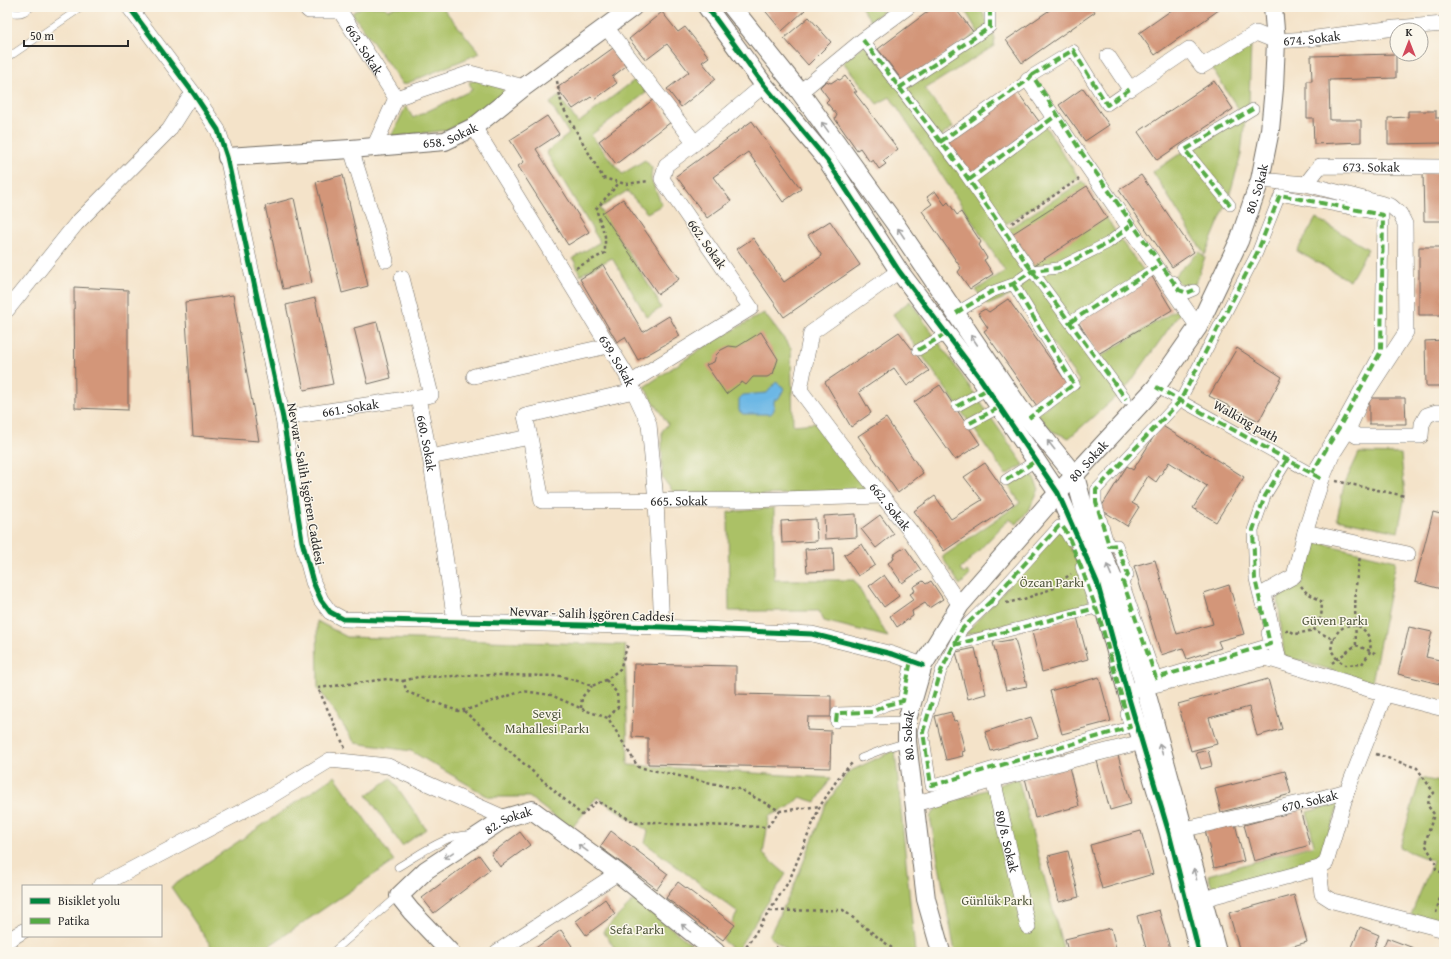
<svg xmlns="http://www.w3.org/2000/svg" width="1451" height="959" viewBox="0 0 1451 959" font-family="'Gentium Book Plus',serif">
	<rect width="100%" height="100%" fill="#fbf7ec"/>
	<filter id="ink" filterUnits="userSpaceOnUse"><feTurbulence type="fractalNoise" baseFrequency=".025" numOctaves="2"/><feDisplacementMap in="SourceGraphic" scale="8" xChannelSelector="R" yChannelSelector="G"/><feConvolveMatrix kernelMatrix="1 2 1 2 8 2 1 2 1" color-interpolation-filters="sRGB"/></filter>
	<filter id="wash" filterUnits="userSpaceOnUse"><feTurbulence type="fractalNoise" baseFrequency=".012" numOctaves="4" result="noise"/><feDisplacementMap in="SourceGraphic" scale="16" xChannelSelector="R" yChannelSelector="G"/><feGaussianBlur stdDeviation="0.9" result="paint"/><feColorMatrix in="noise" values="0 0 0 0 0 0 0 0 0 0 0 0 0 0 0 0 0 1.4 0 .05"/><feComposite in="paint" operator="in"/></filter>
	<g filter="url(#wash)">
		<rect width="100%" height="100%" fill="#f4e3c9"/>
		<path fill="#abc166" stroke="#6b7648" d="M362 7H384L388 10 395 7H442L480 53 403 85 352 13Z
			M861 7H888L871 21Z
			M963 7H980L995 38 994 46 925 89 953 127 936 140 1008 229 1083 181 1122 242 1147 275 1069 324 1093 361 1187 303 1127 387 1069 438 1052 431 1037 414 1080 382 1016 293 988 305 976 290 1005 271 890 97 877 104 843 62 864 45 905 89 978 32Z
			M1251 42 1249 104 1239 110 1212 68Z
			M481 79 498 85 507 94 448 130 391 137 406 106 413 118 472 90 469 82Z
			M636 79 647 92 591 135 622 174 645 160 652 168 651 179 662 205 647 213 627 191 600 208 655 295 661 308 647 317 612 258 580 275 573 258 600 242 546 152 569 134 550 103 559 96 578 123Z
			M1246 109 1241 155 1229 197 1205 255 1153 172Z
			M1045 126 1079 178 1006 224 973 181Z
			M1316 218 1368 249 1350 281 1297 251Z
			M1199 252 1205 257 1195 284 1187 290 1173 277Z
			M910 301 1024 465 1006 475 893 314Z
			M764 313 791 348 793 425 816 423 871 492 677 497 662 477V431L668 424 644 387 708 344Z
			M1359 453 1401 454 1405 496 1398 532 1337 519 1344 485Z
			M1026 471 1033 476 1039 489 1030 508 1017 524 1009 519 960 570 964 574 967 571 970 575 960 585 942 557 1020 503 1008 484Z
			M774 508V580H854L888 637 824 621 819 611H729L728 512Z
			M1061 528 1080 568 1090 604 964 635Z
			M1311 541 1396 561 1372 682 1284 656 1278 597 1301 585Z
			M317 621 347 637 625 645 628 765 831 778 816 802 800 797 789 807 769 816 763 854 786 874 736 952 722 940 738 912 645 843 648 831 597 797 571 829 529 797H489L411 751 355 743 318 688Z
			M895 750 915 952H790L769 936 794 886 826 805 848 772Z
			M335 776 394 861 260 952H215L171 887Z
			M391 778 426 829 402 846 367 795Z
			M1018 778 1064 952H955L930 817 938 807Z
			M1420 778 1444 783V927L1411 915 1433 861 1400 848Z
			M1339 803 1322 858 1316 863 1213 891 1208 875 1314 845 1307 812Z
			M635 899 701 952H617L603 931Z"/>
		<path fill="#6cb7e5" stroke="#4c7188" d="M776 382 784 388 782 393 778 399 774 400V410L771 414H743L739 411V399L743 395 767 393Z"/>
		<g id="blocks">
			<path fill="#d39679" d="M762 7H802L805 10 782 31Z
				M934 7H954L974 33 905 84 878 49Z
				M1054 7H1092L1095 12 1022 63 1006 40Z
				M1176 7H1223L1155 55 1139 33Z
				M662 12 678 32 685 27 709 57 702 62 716 79 681 107 667 89 689 72 667 44 646 60 629 39Z
				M809 17 831 42 808 65 784 38Z
				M613 48 626 66 612 77 617 83 594 100 591 97 573 109 557 88Z
				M1396 54V78L1329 80 1330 120H1361V142L1314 144 1313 118H1307V81H1312L1311 56Z
				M845 76 857 92H854L898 149 883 161 886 164 879 169 873 160 870 162 860 148 857 150 835 119 837 115 826 102 829 99 820 87 826 81 831 83 837 79 840 80Z
				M1214 81 1233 109 1157 160 1138 132Z
				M1083 88 1109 125 1085 141 1059 105Z
				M1016 90 1041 124 971 175 946 141Z
				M654 99 671 122 616 164 599 141Z
				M1408 111H1436V118H1444V143L1388 144V118L1408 117Z
				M547 116 559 134 536 149 589 232 568 245 518 166 524 162 510 140Z
				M752 121 801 189 783 202 748 152 713 177 731 201 707 218 676 176Z
				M1444 172V221H1424L1423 173Z
				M343 175 368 286 342 293 316 182Z
				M1141 175 1194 252 1172 267 1119 190Z
				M1087 186 1107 218 1033 266 1012 234Z
				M935 191 945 205 948 202 957 215 961 212 981 242 979 245 987 258 984 260 993 274 970 289 958 272 961 268 922 211 932 204 927 197Z
				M294 198 312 283 283 289 265 206Z
				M623 199 679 279 658 294 602 213Z
				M830 221 860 265 784 317 737 249 753 238 784 282 822 256 808 235Z
				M1419 247H1443L1444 296H1443V315H1419Z
				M603 265 643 332 669 316 680 336 638 360 625 337 617 342 580 279Z
				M1151 275 1172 310 1098 354 1077 320Z
				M74 287 128 290V410L75 408Z
				M233 295 259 441 193 436 185 302Z
				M315 298 333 384 304 390 286 305Z
				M1008 299 1068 384 1037 406 984 331 988 328 978 313 985 309 989 312Z
				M377 322 391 378 368 384 354 328Z
				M761 332 778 359 773 374 767 377H753L746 385 742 382 726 394 706 365 714 362 716 355 721 350 729 346 737 347Z
				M899 332 929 371 907 386 894 368 859 392 871 413 851 427 825 382Z
				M1444 340V386H1426L1425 341Z
				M1237 348 1282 377 1259 421 1209 396Z
				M940 385 980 444 955 460 914 402Z
				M1369 398H1405L1406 424H1369Z
				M886 418 923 473 898 493 858 436Z
				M1161 425 1244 477 1216 522 1193 508 1207 486 1169 462 1156 482 1148 476 1132 503 1139 507 1127 526 1100 509 1127 466 1133 470Z
				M985 463 1014 504 944 551 914 511 935 496 951 519 982 500 964 477Z
				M1433 512 1444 515V578L1441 589 1415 582Z
				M856 514 857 537 825 539 824 516Z
				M880 515 894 534 876 548 861 529Z
				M816 519 817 541 782 543 781 521Z
				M862 544 875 565 858 576 844 555Z
				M905 547 921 570 902 583 888 563 894 559 893 555Z
				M833 548 834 571 807 572 805 549Z
				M1155 560 1177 634 1213 624 1204 593 1229 585 1244 634 1218 641 1221 648 1187 659 1183 648 1161 655 1134 566Z
				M884 575 899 596 884 607 869 586Z
				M923 581 926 584 931 581 943 599 929 608 925 603 912 611 913 616 897 627 890 616 914 599 910 594 915 591 913 587Z
				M1077 617 1088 659 1042 672 1032 631Z
				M1409 627 1432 632 1426 657 1444 661V685L1398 674Z
				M1015 639 1027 686 1006 690 993 643Z
				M975 648 986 694 968 699 956 652Z
				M634 664 736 666V694L831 696V717H808L807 730 831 731 830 768 648 764V738L632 737Z
				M1099 677 1111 721 1062 734 1050 691Z
				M1268 679 1282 729 1257 736 1249 707 1209 718 1217 744 1191 751 1178 704Z
				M951 712 954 721 957 720 965 751 962 752 963 756 946 760 935 716Z
				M1031 717 1038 737 991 751 985 732Z
				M1208 750 1212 766 1201 769 1196 753Z
				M1118 755 1131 804 1110 810 1097 761Z
				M1069 767 1079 806 1035 818 1025 778Z
				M1285 771 1291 794 1221 812 1215 789Z
				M1300 810 1310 845 1254 861 1244 825Z
				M1235 823 1244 861 1214 868 1205 830Z
				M611 831 668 874 657 889 600 847Z
				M1141 831 1153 874 1102 889 1090 845Z
				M520 832 530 845 500 867 491 854Z
				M1068 851 1079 897 1059 902 1048 856Z
				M479 855 490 870 434 913 422 898Z
				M678 882 735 925 723 940 666 898Z
				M1294 895 1307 942 1272 952H1240L1229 913Z
				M605 899 615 914 586 935 576 921Z
				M1159 910 1171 952H1147L1137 916Z
				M1360 927 1379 935 1372 952H1350Z
				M1111 928 1117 952H1068L1065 939Z
				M561 930 572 946 563 952H530Z
				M1387 938 1424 952H1381Z
				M776 946 783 952H772Z"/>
		</g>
	</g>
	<g filter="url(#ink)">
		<use href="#blocks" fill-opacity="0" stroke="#716b62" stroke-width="1"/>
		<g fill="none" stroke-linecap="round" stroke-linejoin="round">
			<g stroke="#716b62" stroke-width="8">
				<path id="service" d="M7 10C16 16 23 14 31 7
					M7 56 13 54 82 7
					M836 722 906 720
					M861 758 887 748 907 742
					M398 867C419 855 448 832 473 835
					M333 952 398 896"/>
			</g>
			<g stroke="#716b62" stroke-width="12">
				<path id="pedestrian" d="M863 40 960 167 1027 264 1126 399
					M1032 75 1073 50 1107 105 1130 89
					M899 88 990 27V7
					M940 142 1028 80 1032 75
					M969 180 1054 117
					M1230 205 1185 150 1253 109
					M1173 281 1179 290 1187 293 1194 290
					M1013 284 1074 384 1029 418
					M956 313 991 292 1013 284 1032 271 1058 268 1108 243 1130 226
					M1070 322 1157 267
					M918 350 946 334
					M1156 387 1318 477
					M957 406 988 389
					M970 423 1000 407
					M1006 480 1037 460
					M1081 567 1097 611
					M991 601 962 629 941 671 923 732 931 785 937 784 1130 727 1126 714
					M993 602 991 601 1059 526H1062L1070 540
					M1261 604 1255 579 1253 530 1265 496 1287 460
					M1267 633 1270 644 1156 678 1123 582 1128 575 1117 545 1109 546 1096 502V490L1180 401 1257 253 1280 195 1383 215 1381 351 1340 426 1312 473
					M954 645 1096 608
					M836 722 837 713 872 712 886 705 903 701 911 660"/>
			</g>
			<g stroke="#716b62" stroke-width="16">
				<g id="minor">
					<path d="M129 7 194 94 218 130 227 157 283 418 302 541 313 582 321 600 330 612 343 619 662 627 812 634 892 654 923 665"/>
					<path id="s1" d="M305 7 309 11H340L396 98"/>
					<path d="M606 27 695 143"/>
					<path id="s2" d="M1108 56 1130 89 1189 49 1202 66 1256 33 1276 41 1308 39 1395 28 1444 24"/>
					<path d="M1028 80 1198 327"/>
					<path d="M800 92 863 40 908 7"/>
					<path id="s3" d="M474 127 626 374 649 424 656 501 662 627"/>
					<path d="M374 147 396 98 470 73 524 87"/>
					<path d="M351 149 386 260"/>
					<path d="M1260 180 1306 184 1391 206 1400 214 1405 224 1406 332 1361 401 1348 430 1332 455 1322 479 1305 532 1294 576 1264 593 1279 661"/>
					<path id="s4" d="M1306 184 1320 166 1444 167"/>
					<path id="s5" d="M899 271 811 333 800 390 842 446 911 532 960 605"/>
					<path d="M7 310 76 224 169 130 188 100 194 94"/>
					<path d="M474 376 608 346"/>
					<path d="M630 383 751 308 662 179 666 165 695 143 764 85"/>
					<path id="s6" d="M418 398 430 457 455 621"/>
					<path id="s7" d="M283 418 431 395 402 278"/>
					<path d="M1348 430 1357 436H1421L1422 424 1427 415 1436 412H1444"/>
					<path id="s8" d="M530 437 542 501 745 500 882 496"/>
					<path d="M430 457 530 437 525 416 634 391"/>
					<path d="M1305 532 1408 554"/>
					<path d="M1133 690 1266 658 1385 694"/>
					<path id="s9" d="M993 780 1028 927"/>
					<path d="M915 804 993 780 1142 742"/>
					<path id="s10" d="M1172 832 1322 798 1347 791 1385 694 1444 709"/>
					<path d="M1319 868 1322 894 1333 901 1441 929"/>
					<path d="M100 886 271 796 330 760 388 766 505 818"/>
					<path d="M1203 899 1319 868 1326 863 1347 791"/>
					<path d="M7 941 23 931"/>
					<path d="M497 952 618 873"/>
				</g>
			</g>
			<g stroke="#716b62" stroke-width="20">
				<g id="tertiary">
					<path d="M707 7 764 85 827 160 899 271 980 378 1058 493 1097 582 1127 692 1169 833 1199 952"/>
					<path d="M732 7 800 92 896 225 1019 407 1075 476 1086 516 1114 581 1145 688 1217 952"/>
					<path id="s11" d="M227 157 351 149 445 141 474 127 524 87 633 7"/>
					<path id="s12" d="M450 952 411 911 399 896 426 870 505 818 532 810 618 873 716 952"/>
					<path id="s13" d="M941 952 926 899 907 742V720L923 665 960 605 1048 504 1156 387 1198 327 1239 241 1260 180 1270 130 1274 88 1276 41 1273 7"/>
				</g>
			</g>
			<path stroke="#716b62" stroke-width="2.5" stroke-dasharray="3 3" stroke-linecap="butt" d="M557 81 562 106 603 178 626 184 649 181
				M1012 223 1079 179
				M576 268 605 253V236L596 209 619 183
				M1336 481 1405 496
				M1301 586 1306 592 1321 601C1323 612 1321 621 1314 630L1333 639C1335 636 1338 631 1341 629 1356 617 1374 634 1370 650 1370 655 1364 660 1362 664L1345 665 1337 659 1331 650 1333 639
				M1006 603 1024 599 1054 588 1061 581 1071 574
				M1285 631H1290L1296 634 1314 630
				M1356 645 1377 654
				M1332 663 1356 645C1355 615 1354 586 1360 557
				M606 680 617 693 618 707 608 718
				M403 681 418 677 496 675 560 676 581 682 592 686 606 680 620 669 628 644
				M581 708 582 697 592 686
				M464 711 582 815 597 801 636 823 658 822 669 824 767 827 780 811
				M345 748 318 688 387 679 403 681 407 692 458 711 469 709 523 691 551 695 587 711 608 718 638 767 739 789 780 811 820 806
				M1376 754 1417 768 1434 793 1429 797 1428 806 1434 814 1425 844 1435 862 1436 869 1444 874
				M770 911 843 910 897 952
				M1436 913 1444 883
				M743 952 789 881 820 806 839 777 853 762"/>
			<use href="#service" stroke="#fff" stroke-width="7"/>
			<use href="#pedestrian" stroke="#fff" stroke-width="11"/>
			<use href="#minor" stroke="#fff" stroke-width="15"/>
			<use href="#tertiary" stroke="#fff" stroke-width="18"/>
			<path stroke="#54ab44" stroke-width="4" stroke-dasharray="8 4" stroke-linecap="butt" d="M863 40 960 167 1027 264 1126 399
				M1032 75 1073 50 1107 105 1130 89
				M899 88 990 27V7
				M940 142 1028 80 1032 75 1082 153 1179 290 1187 293 1194 290
				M969 180 1054 117
				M1230 205 1185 150 1253 109
				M1013 284 1074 384 1029 418
				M956 313 991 292 1013 284 1032 271 1058 268 1108 243 1130 226
				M1070 322 1157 267
				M918 350 946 334
				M1156 387 1322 479
				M957 406 988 389
				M970 423 1000 407
				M1287 460 1265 496 1253 530 1255 579 1270 644 1156 678 1123 582 1128 575 1117 545 1109 546 1096 502V490L1180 401 1257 253 1280 195 1383 215 1381 351 1340 426 1312 473
				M1006 480 1037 460
				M991 601 962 629 941 671 923 732 931 785 937 784 1130 727 1100 619 1081 567
				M993 602 991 601 1059 526H1062L1067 533 1081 567 1080 568
				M954 645 1096 608
				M836 722 837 713 872 712 886 705 903 701 911 660"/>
			<g stroke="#fbf7ec" stroke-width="8">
				<path id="cycleway" d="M129 7 194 94 218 130 227 157 283 418 302 541 313 582 321 600 330 612 343 619 662 627 812 634 892 654 923 665
					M707 7 764 85 827 160 899 271 980 378 1058 493 1097 582 1127 692 1169 833 1199 952"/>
			</g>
			<use href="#cycleway" stroke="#00873e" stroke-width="5"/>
		</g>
		<defs><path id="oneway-shaft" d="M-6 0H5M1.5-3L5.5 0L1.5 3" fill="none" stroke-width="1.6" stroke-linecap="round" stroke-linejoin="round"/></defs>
		<g stroke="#a0a0a0">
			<use href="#oneway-shaft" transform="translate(825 127) rotate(-126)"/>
			<use href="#oneway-shaft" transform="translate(901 233) rotate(-124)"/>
			<use href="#oneway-shaft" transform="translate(974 340) rotate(-124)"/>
			<use href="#oneway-shaft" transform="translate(1051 445) rotate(-129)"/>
			<use href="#oneway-shaft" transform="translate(1109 570) rotate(-113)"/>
			<use href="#oneway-shaft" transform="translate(1161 749) rotate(-105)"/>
			<use href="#oneway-shaft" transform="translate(583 848) rotate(-144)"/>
			<use href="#oneway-shaft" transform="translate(449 855) rotate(146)"/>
			<use href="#oneway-shaft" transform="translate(1195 874) rotate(-105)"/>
			<use href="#oneway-shaft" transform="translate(686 928) rotate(-141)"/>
		</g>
	</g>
	<g text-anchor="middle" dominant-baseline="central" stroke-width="3" stroke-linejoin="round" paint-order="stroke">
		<g font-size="13" fill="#2b2b2b" stroke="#fbf7ec">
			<text stroke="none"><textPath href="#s2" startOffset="253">674. Sokak</textPath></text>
			<text stroke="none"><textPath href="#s1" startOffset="82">663. Sokak</textPath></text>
			<text stroke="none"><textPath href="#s11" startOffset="225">658. Sokak</textPath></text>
			<text stroke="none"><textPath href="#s4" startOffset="74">673. Sokak</textPath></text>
			<text stroke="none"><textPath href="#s13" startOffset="880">80. Sokak</textPath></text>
			<text transform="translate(707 244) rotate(55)">662. Sokak</text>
			<text stroke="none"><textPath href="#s3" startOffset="274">659. Sokak</textPath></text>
			<text stroke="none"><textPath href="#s7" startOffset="68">661. Sokak</textPath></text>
			<text transform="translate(1246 421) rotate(29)">Walking path</text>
			<text stroke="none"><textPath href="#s6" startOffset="46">660. Sokak</textPath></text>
			<text stroke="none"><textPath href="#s13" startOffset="556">80. Sokak</textPath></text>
			<text transform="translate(306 484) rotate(80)">Nevvar - Salih İşgören Caddesi</text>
			<text stroke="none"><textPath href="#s8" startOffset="202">665. Sokak</textPath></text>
			<text stroke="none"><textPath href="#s5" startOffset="313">662. Sokak</textPath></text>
			<text transform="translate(592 614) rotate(2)">Nevvar - Salih İşgören Caddesi</text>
			<text stroke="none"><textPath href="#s13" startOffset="220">80. Sokak</textPath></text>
			<text stroke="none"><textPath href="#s10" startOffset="141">670. Sokak</textPath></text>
			<text stroke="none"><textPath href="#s12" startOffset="210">82. Sokak</textPath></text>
			<text stroke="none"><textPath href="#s9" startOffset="63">80/8. Sokak</textPath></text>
		</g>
		<g font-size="13" fill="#51583d" stroke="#fbf7ec">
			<text x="1052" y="582">Özcan Parkı</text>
			<text x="1335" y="620">Güven Parkı</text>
			<text x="547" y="713">Sevgi<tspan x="547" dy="15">Mahallesi Parkı</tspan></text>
			<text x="997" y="900">Günlük Parkı</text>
			<text x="637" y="929">Sefa Parkı</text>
		</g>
	</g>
	<rect width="1451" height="959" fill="none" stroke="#fbf7ec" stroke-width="24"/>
	<rect x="22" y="885" width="140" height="52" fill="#fbf7ec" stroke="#a8a59f"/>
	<rect x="30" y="898" width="20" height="6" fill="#00873e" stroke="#a8a59f"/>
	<text x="58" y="905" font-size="12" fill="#2b2b2b">Bisiklet yolu</text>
	<rect x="30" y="918" width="20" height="6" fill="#54ab44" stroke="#a8a59f"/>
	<text x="58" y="925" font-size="12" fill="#2b2b2b">Patika</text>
	<g transform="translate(1409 42)"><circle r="19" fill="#fbf7ec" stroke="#a8a59f"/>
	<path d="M0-3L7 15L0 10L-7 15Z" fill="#d1495b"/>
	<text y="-6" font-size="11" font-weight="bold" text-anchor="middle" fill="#2b2b2b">K</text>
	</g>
	<path d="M24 40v6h104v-6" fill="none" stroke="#2b2b2b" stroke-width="2"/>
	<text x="30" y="40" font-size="12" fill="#2b2b2b" stroke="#fbf7ec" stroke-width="3" paint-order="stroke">50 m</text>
</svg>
